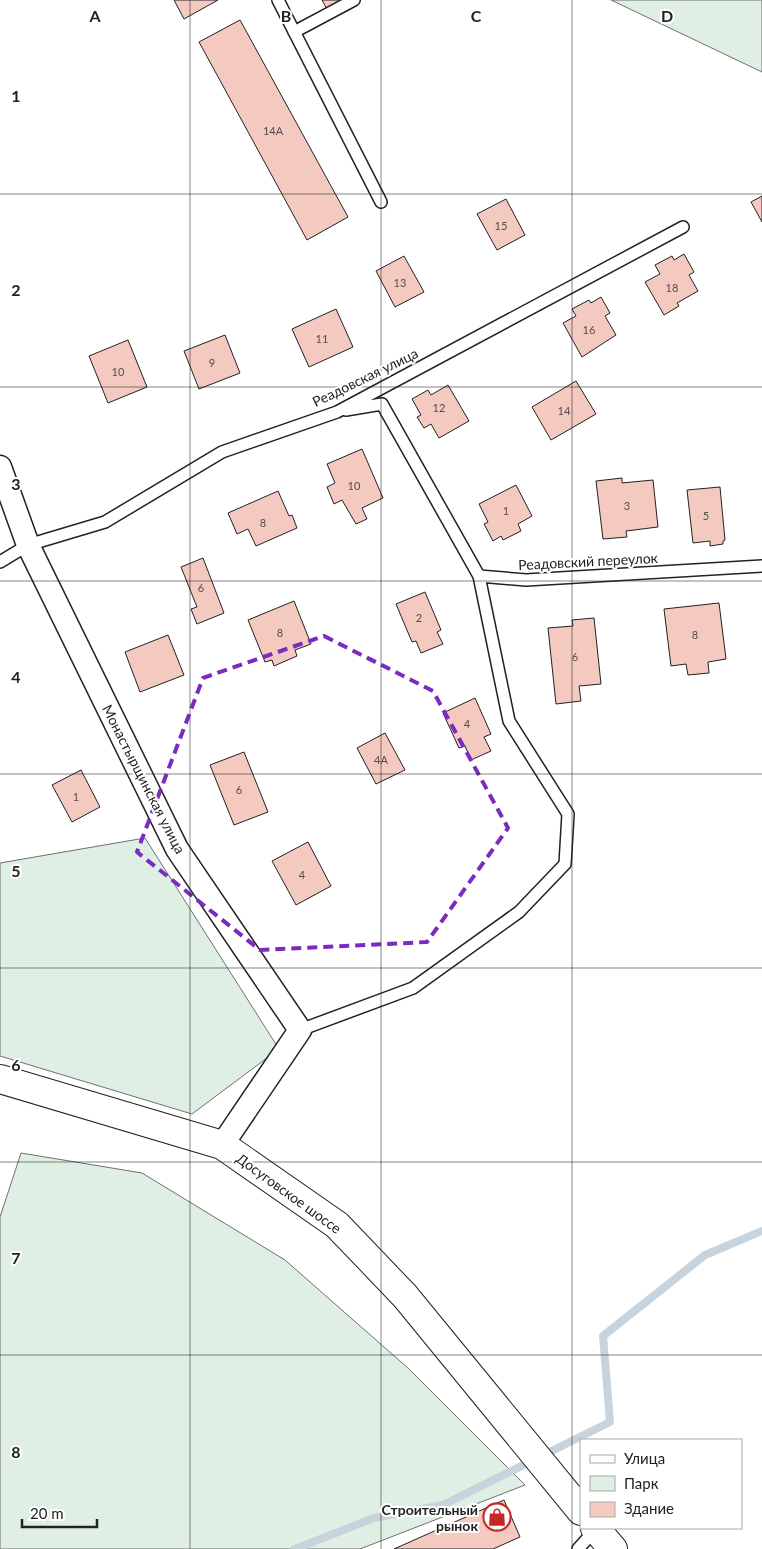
<svg xmlns="http://www.w3.org/2000/svg" width="762" height="1549" viewBox="0 0 762 1549" font-family="Lato,sans-serif">
	<rect width="100%" height="100%" fill="#fff"/>
	<path fill="#e0efe3" stroke="#6f6f6f" d="M611 0H762V72Z
		M145 838 279 1049 192 1114 0 1056V863Z
		M21 1153 142 1173 285 1260 409 1369 525 1485 360 1549H0V1217Z"/>
	<g fill="none" stroke-linecap="round" stroke-linejoin="round">
		<path stroke="#c7d3dd" stroke-width="8" d="M295 1549 374 1518 443 1505 610 1422 603 1336 705 1255 762 1231"/>
	</g>
	<path fill="#f3c9c0" stroke="#222" d="M174 0H218L184 19Z
		M322 0H349L328 11Z
		M240 20 348 217 307 240 199 42Z
		M762 196V222L751 202Z
		M506 199 525 235 497 250 477 214Z
		M684 254 694 272 689 275 698 291 677 303 679 306 664 315 645 282 660 274 655 265 672 256 674 260Z
		M404 256 424 292 395 307 376 271Z
		M601 297 610 313 605 316 616 335 582 357 563 323 576 316 572 309 589 300 591 303Z
		M336 309 353 347 309 367 292 329Z
		M225 335 240 373 199 389 184 351Z
		M128 340 147 387 108 403 89 356Z
		M576 381 596 414 551 440 532 407Z
		M448 385 469 421 439 438 431 424 424 428 417 417 421 415 412 399 428 390 431 395Z
		M362 449 383 498 362 508 367 519 356 524 342 500 334 504 327 487 335 483 327 464Z
		M622 478V483L653 480 658 527 626 531 627 537 603 539 596 481Z
		M516 485 532 516 518 524 521 531 503 540 501 536 493 541 484 524 488 522 479 504Z
		M720 487 725 540 723 541V544L710 546V541L693 543 687 490Z
		M278 491 289 516 292 515 297 528 256 546 248 529 237 534 228 513Z
		M203 558 224 613 197 624 191 609 197 607 181 567Z
		M425 592 441 630 437 632 443 644 421 653 416 641 412 642 396 604Z
		M294 601 311 644 295 650 297 656 274 666 272 660 265 662 248 620Z
		M719 603 726 659 708 662 709 673 688 675 686 664 671 666 664 609Z
		M594 618 601 684 579 686 581 701 556 704 548 628 573 626 572 620Z
		M168 635 184 675 140 692 125 652Z
		M475 698 491 734 484 737 491 751 471 760 465 746 459 748 443 713Z
		M385 733 405 770 376 784 357 748Z
		M244 752 268 812 234 825 210 765Z
		M81 770 100 807 72 822 52 785Z
		M308 842 331 886 296 905 272 861Z
		M504 1500 520 1537 493 1549H394Z"/>
	<g fill="none" stroke-linecap="round" stroke-linejoin="round">
		<g stroke="#222" stroke-width="14">
			<path id="lane" d="M278 0 381 202
				M294 32 354 0
				M346 410 382 404 479 576 526 580 762 566
				M0 562 28 545 105 522 222 452 337 412 683 227
				M300 1030 413 988 519 912 565 864 568 814 509 721 479 576
				M578 1549 596 1529"/>
		</g>
		<g stroke="#222" stroke-width="25">
			<path id="street" d="M0 467 28 545 177 849 300 1030 222 1145"/>
		</g>
		<g stroke="#222" stroke-width="30">
			<path id="secondary" d="M0 1079 222 1145 337 1225 405 1296 581 1511
				M595 1528 613 1549"/>
		</g>
		<use href="#lane" stroke="#fff" stroke-width="11"/>
		<use href="#street" stroke="#fff" stroke-width="22"/>
		<use href="#secondary" stroke="#fff" stroke-width="28"/>
	</g>
	<path fill="none" stroke="#7b2cbf" stroke-width="4" stroke-dasharray="10 6" stroke-linejoin="round" d="M324 636 433 691 508 828 427 942 260 950 137 852 203 678Z"/>
	<path fill="none" stroke="#222" stroke-width="1" stroke-opacity="0.55" d="M190 0V1549M381 0V1549M572 0V1549M0 194H762M0 387H762M0 581H762M0 774H762M0 968H762M0 1162H762M0 1355H762"/>
	<defs>
		<g id="shop-ring" transform="scale(1.4375)"><circle r="9.5" fill="#fff" stroke="#c62828" stroke-width="1.5"/><path d="M-5-2.5h2.3a2.7 3.5 0 0 1 5.4 0H5L5.5 6h-11ZM-1.5-2.5h3a1.5 2.3 0 0 0-3 0Z" fill="#c62828"/></g>
	</defs>
	<g fill-rule="evenodd">
		<use href="#shop-ring" x="497" y="1517"/>
	</g>
	<g text-anchor="middle" dominant-baseline="central" stroke-width="4" stroke-linejoin="round" paint-order="stroke">
		<g font-size="11" fill="#564c4a">
			<text x="273" y="130">14А</text>
			<text x="501" y="225">15</text>
			<text x="400" y="282">13</text>
			<text x="672" y="287">18</text>
			<text x="589" y="329">16</text>
			<text x="322" y="338">11</text>
			<text x="212" y="362">9</text>
			<text x="118" y="371">10</text>
			<text x="439" y="407">12</text>
			<text x="564" y="410">14</text>
			<text x="354" y="485">10</text>
			<text x="627" y="505">3</text>
			<text x="506" y="510">1</text>
			<text x="706" y="515">5</text>
			<text x="263" y="522">8</text>
			<text x="201" y="587">6</text>
			<text x="419" y="617">2</text>
			<text x="280" y="632">8</text>
			<text x="695" y="634">8</text>
			<text x="575" y="656">6</text>
			<text x="467" y="723">4</text>
			<text x="381" y="759">4А</text>
			<text x="239" y="789">6</text>
			<text x="76" y="796">1</text>
			<text x="302" y="874">4</text>
		</g>
		<g font-size="14" fill="#222" stroke="#fff">
			<text transform="translate(365 377) rotate(-26)">Реадовская улица</text>
			<text transform="translate(588 561) rotate(-3)">Реадовский переулок</text>
			<text transform="translate(144 779) rotate(63)">Монастырщинская улица</text>
			<text transform="translate(289 1193) rotate(36)">Досуговское шоссе</text>
		</g>
		<g font-size="14" font-weight="bold" fill="#222" stroke="#fff" text-anchor="end">
			<text x="478" y="1509">Строительный<tspan x="478" dy="16">рынок</tspan></text>
		</g>
	</g>
	<g font-size="16" text-anchor="middle" font-weight="bold" fill="#222" stroke="#fff" stroke-width="4" stroke-linejoin="round" paint-order="stroke">
		<text x="95" y="22">A</text>
		<text x="286" y="22">B</text>
		<text x="476" y="22">C</text>
		<text x="667" y="22">D</text>
		<text x="16" y="102">1</text>
		<text x="16" y="296">2</text>
		<text x="16" y="490">3</text>
		<text x="16" y="683">4</text>
		<text x="16" y="877">5</text>
		<text x="16" y="1071">6</text>
		<text x="16" y="1264">7</text>
		<text x="16" y="1458">8</text>
	</g>
	<rect x="580" y="1439" width="162" height="90" fill="#ffffff" stroke="#a7a7a7"/>
	<rect x="590" y="1455" width="25" height="8" fill="#ffffff" stroke="#a7a7a7"/>
	<text x="624" y="1464" font-size="15" fill="#222222">Улица</text>
	<rect x="590" y="1476" width="25" height="15" fill="#e0efe3" stroke="#a7a7a7"/>
	<text x="624" y="1489" font-size="15" fill="#222222">Парк</text>
	<rect x="590" y="1502" width="25" height="15" fill="#f3c9c0" stroke="#a7a7a7"/>
	<text x="624" y="1514" font-size="15" fill="#222222">Здание</text>
	<path d="M22 1519v8h75v-8" fill="none" stroke="#222222" stroke-width="2.5"/>
	<text x="30" y="1519" font-size="15" fill="#222222" stroke="#ffffff" stroke-width="4" paint-order="stroke">20 m</text>
</svg>
